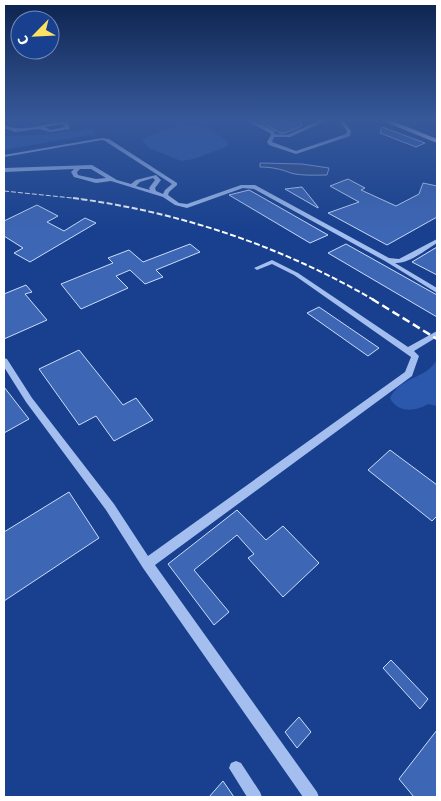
<svg xmlns="http://www.w3.org/2000/svg" width="441" height="801" viewBox="0 0 441 801" font-family="'Fira Sans',sans-serif">
	<rect width="100%" height="100%" fill="#18408e"/>
	<path fill="#2b58ac" d="M191 125 208 128 227 141 228 146 194 159 181 161 149 148 142 140 162 130Z
		M92 129 95 134 4 150V136L40 135Z
		M437 360V406L428 404C415 412 397 413 390 398 397 383 413 379 425 372 430 369 434 364 437 360Z"/>
	<path fill="#2d4a84" stroke="#97b8f1" d="M260 163 302 164 329 168 327 175C317 175 301 176 291 173 281 169 271 167 260 167Z"/>
	<path fill="#3d66b4" stroke="#cbdcfa" d="M255 119H280L290 124 300 120 302 126 285 133H280Z
		M382 127 425 143 416 147 380 133Z
		M348 179 365 188 361 190 396 206 419 194 423 183 437 186V217L387 245 328 213 359 202 330 186Z
		M302 187 318 207V208L285 189Z
		M249 190 251 191 328 235 310 243 229 195Z
		M37 205 58 216 47 222 64 231 85 218 96 223 30 262 14 253 23 248 4 236V221Z
		M190 244 200 252 156 270 163 277 145 284 130 270 116 276 128 288 81 309 61 284 113 263 108 258 129 250 143 262Z
		M346 244 437 295V317L328 253Z
		M437 247V275L412 262Z
		M26 285 32 292 25 294 47 320 4 339V294Z
		M319 307 379 348 368 356 307 313Z
		M79 350 123 405 136 398 153 420 114 441 96 416 79 425 39 369Z
		M4 387 29 419 4 433Z
		M390 450 437 485V516L432 521 368 470Z
		M69 492 99 538 4 601V532Z
		M237 510 266 540 283 526 319 563 283 597 248 558 254 554 237 535 194 570 229 612 214 625 168 564Z
		M391 660 428 699 420 709 383 668Z
		M299 717 311 732 297 748 285 732Z
		M437 730V797H414L399 779Z
		M223 781 234 797H209Z"/>
	<g fill="none" stroke-linecap="round" stroke-linejoin="round">
		<path fill="#a4bfef" fill-rule="evenodd" d="M243 119H249L274 131 275 134 287 135 323 119H330L290 137H274L272 142 296 151 346 134 347 131 338 119H343L351 131 350 136 296 154 269 145 267 142 271 135 270 133Z
			M61 122 68 123 70 129 50 132 39 129 15 132 4 128V125C23 133 42 124 61 122ZM61 124 64 125 65 127 50 130 45 127Z
			M102 138 109 139 177 183V185L169 192 168 195 179 203 187 204 241 185H255L389 258 399 259 437 239V243C425 250 409 264 395 263L437 288V293L385 261 254 189 243 188 187 208 175 205 163 197 111 181 96 183 74 177 71 172 74 169 4 172V168L92 165 117 180 131 184 136 180 156 175 161 180 155 188 156 191 163 194 165 190 172 184 105 141 102 140 4 157V155ZM80 169H91L106 178 96 179 78 175 77 172ZM153 178 155 180 149 188 150 190 136 186 140 182Z
			M272 260 298 273 408 347 437 331V337L414 351 419 356 412 376 155 565 317 792 319 797H303L143 568 106 510 26 402 4 367V358L7 359 32 398 114 504 148 556 405 372 411 357 294 275 272 264 257 270 254 268Z
			M236 761 241 763 260 792 262 797H247L229 768 231 763Z"/>
		<path fill="#ecf2ff" fill-rule="evenodd" d="M378 119H388L437 139V143Z"/>
		<path stroke="#fff" stroke-width="1" stroke-dasharray="5 2" stroke-linecap="butt" d="M379 119 437 141
			M4 191 82 199"/>
		<path stroke="#fff" stroke-width="2" stroke-dasharray="6 2.5" stroke-linecap="butt" d="M73 198C180 212 281 246 374 300"/>
		<path stroke="#fff" stroke-width="2.5" stroke-dasharray="8 4" stroke-linecap="butt" d="M372 299 437 339"/>
	</g>
	<linearGradient id="sky" x2="0" y2="1"><stop stop-color="#0d234e"/><stop offset="0.52" stop-color="#37599b"/><stop offset="1" stop-color="#37599b" stop-opacity="0"/></linearGradient>
	<rect width="441" height="231" fill="url(#sky)"/>
	<rect width="441" height="801" fill="none" stroke="#ffffff" stroke-width="10"/>
	<g transform="translate(35 35) rotate(246)"><circle r="24" fill="#18408e" stroke="#748cbb"/>
	<path d="M0-4L9 19L0 12L-9 19Z" fill="#ffe162"/>
	<text y="-8" font-size="14" font-weight="bold" text-anchor="middle" fill="#ffffff">С</text>
	</g>
</svg>
